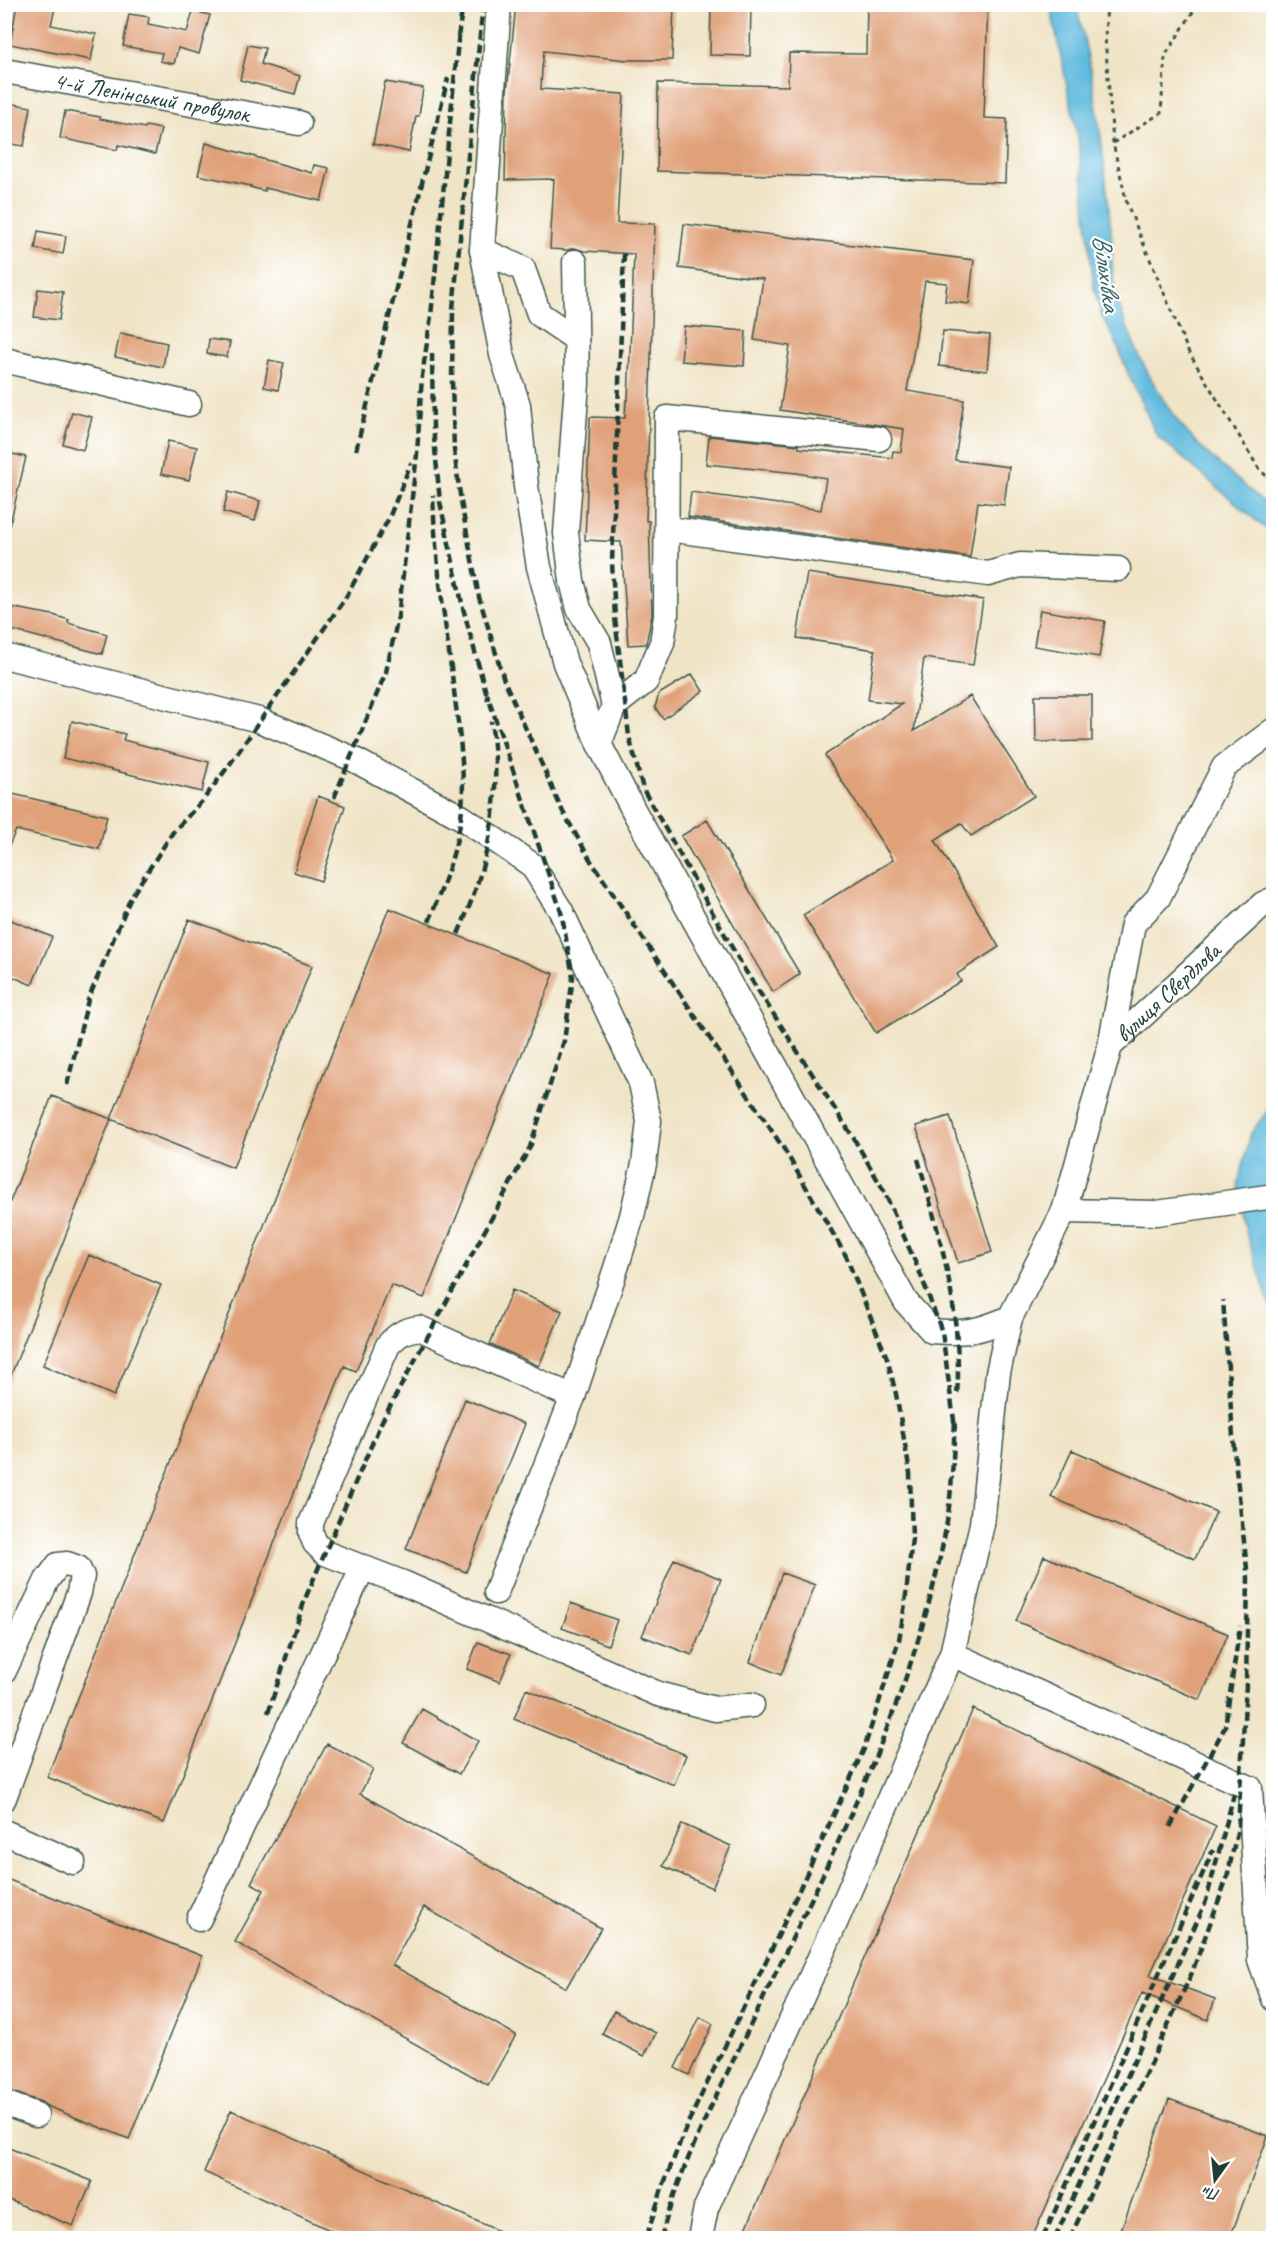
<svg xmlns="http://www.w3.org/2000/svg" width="1278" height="2243" viewBox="0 0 1278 2243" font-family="Caveat,sans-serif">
	<rect width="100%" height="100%" fill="#fff"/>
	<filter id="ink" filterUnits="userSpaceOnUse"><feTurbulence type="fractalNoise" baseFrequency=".0167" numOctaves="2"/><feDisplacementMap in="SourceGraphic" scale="12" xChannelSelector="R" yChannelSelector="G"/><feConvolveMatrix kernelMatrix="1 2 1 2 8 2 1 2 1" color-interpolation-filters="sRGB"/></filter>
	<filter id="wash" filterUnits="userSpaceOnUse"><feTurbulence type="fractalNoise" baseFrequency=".008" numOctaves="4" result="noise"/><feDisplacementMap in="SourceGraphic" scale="24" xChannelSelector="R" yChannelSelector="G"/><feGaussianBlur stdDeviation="1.35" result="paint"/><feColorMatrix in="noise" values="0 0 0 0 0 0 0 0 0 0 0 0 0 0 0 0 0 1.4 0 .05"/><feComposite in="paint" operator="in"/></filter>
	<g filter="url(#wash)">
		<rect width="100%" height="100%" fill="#f0e4c6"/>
		<path fill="#62bbdf" stroke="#407c8a" stroke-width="1.5" d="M1050 5H1076C1095 77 1104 155 1111 230 1113 250 1110 273 1116 293 1126 333 1149 379 1172 413 1198 452 1240 479 1273 511V535L1157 436 1129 376 1115 340 1102 317 1094 289 1078 138Z
			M1273 1103V1146L1270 1172 1274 1176 1273 1315 1246 1232 1238 1185 1251 1133Z"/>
		<g id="blocks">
			<path fill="#e0a179" d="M17 4H56L51 25 96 34 91 60 10 44Z
				M516 4H674L672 60H627L544 51 542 68 541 89 624 94 617 223 655 224 646 521H649L652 615 646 644 628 645 621 542 585 540 590 417 625 418 626 400H628L634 254 584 251 575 248 567 250 550 249 554 179 505 180 507 92Z
				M711 4H751L750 56 710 55Z
				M867 4H988L984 118 1007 119 1005 183 657 171 658 83 788 86 789 53 866 54Z
				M193 11 210 15 199 54 178 48 174 64 160 61 162 53 123 46 129 14 149 17 148 24 187 32Z
				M248 45 265 48 261 64 300 76 295 94 240 80Z
				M385 82 423 88 419 116H416L409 152 373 144Z
				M4 102 31 107 24 146 4 143Z
				M65 111 100 117V119L145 128 146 126 161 129 155 154 118 145 117 150 60 138Z
				M206 143 312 173 314 165 329 168 321 201 265 188V191L250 187 251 186 198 175Z
				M684 224 974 260 969 304 945 301 947 283 925 281 907 391 964 400 955 460 1009 467 1004 505 978 502 970 557 688 517 691 492 821 510 826 478 797 473 706 464 709 436 799 445V448L892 458 893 451 901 452 904 429 780 410 790 346 754 340 763 279 679 268Z
				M38 231 66 236 63 254 35 249Z
				M38 289 63 292 59 320 34 317Z
				M684 326 746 331 744 366 681 361Z
				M943 331 990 335 987 371 939 366Z
				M120 333 167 343 163 367 115 357Z
				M209 339 230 342 227 357 207 354Z
				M269 360 284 363 278 390 264 387Z
				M72 412 92 417 83 450 63 444Z
				M168 441 197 447 189 480 161 474Z
				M4 452 26 457 10 524H4Z
				M228 492 260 501 255 521 223 512Z
				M807 573 983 600 973 665 924 658 914 731 970 696 1034 796 971 836 961 823 935 840 999 947 957 974 961 981 876 1033 803 915 893 860 825 755 902 704 868 700 875 650 797 638Z
				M4 606 53 615 69 620 68 623 107 634 102 654 4 628Z
				M1040 610 1105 621 1099 657 1034 646Z
				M692 674 703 691 663 719 655 707 659 694Z
				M1035 695H1092V741L1036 742Z
				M72 721 125 734 123 740 209 762 202 792 63 758Z
				M4 792 107 816 99 849 16 830 4 857Z
				M318 796 345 806 321 881 294 872Z
				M707 820 800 974 773 992 681 836Z
				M389 908 554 974 424 1298 391 1285 356 1371 344 1366 164 1823 47 1777Z
				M4 917 52 937 32 985 4 973Z
				M189 919 312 966 233 1168 111 1119Z
				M52 1096 111 1119 6 1388 4 1217Z
				M950 1116 992 1252 958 1263 916 1126Z
				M89 1255 161 1285 114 1396 43 1365Z
				M512 1290 562 1311 539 1366 490 1344Z
				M465 1399 525 1424 466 1572 406 1549Z
				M1072 1450 1216 1512 1195 1559 1051 1497Z
				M1044 1556 1228 1634 1200 1700 1016 1621Z
				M674 1559 721 1579 692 1655 642 1636Z
				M782 1573 815 1585 781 1675 750 1662Z
				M571 1603 617 1620 608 1645 562 1628Z
				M478 1642 511 1654 500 1682 467 1669Z
				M526 1689 686 1755 674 1785 514 1719Z
				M422 1709 478 1741 459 1774 403 1743Z
				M973 1709 1216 1826 1150 1975 1215 1999 1208 2020 1142 1993 1032 2238H742Z
				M327 1744 373 1769 360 1794 601 1928 566 1988 424 1907 392 1965 516 2035 488 2085 235 1942 264 1890 251 1883Z
				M682 1824 731 1846 712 1888 663 1866Z
				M4 1878 202 1956 129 2139 47 2106 41 2102 4 2089Z
				M614 2011 656 2033 644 2056 602 2034Z
				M700 2017 713 2024 689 2075 675 2068Z
				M1169 2099 1268 2136 1230 2238H1118Z
				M231 2110 514 2238H347L204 2172Z
				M4 2146 92 2181 73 2226 4 2198Z"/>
		</g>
	</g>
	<g filter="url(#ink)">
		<use href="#blocks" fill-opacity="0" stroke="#3e564a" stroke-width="1.5"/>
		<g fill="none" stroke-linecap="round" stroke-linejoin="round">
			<g stroke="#3e564a" stroke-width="27">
				<g id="minor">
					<path d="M499 4 482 250 502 355 518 405 526 486 539 567 565 663 599 744"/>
					<path id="s1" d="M4 71 299 123"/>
					<path d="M482 250 523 269 539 314 576 339"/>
					<path d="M575 262 577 383 566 533 572 581 579 609 599 643 614 706"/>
					<path d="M4 360 189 404"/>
					<path d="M879 439 667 418 666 616 662 643 646 681 614 706 599 744 634 811 906 1302 932 1331C966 1334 979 1331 1010 1318L1064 1211 1157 1213 1274 1196"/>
					<path d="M668 529 988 574 1020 565 1118 569"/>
					<path d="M4 656 259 720 351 758 461 817 532 865 561 911 641 1083 649 1121 644 1164 632 1216 617 1265 573 1397 496 1592"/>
					<path d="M1110 1046 1133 924 1158 898 1224 767 1274 730"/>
					<path id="s2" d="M1064 1211 1110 1046 1263 904 1274 899"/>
					<path d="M1010 1318 998 1373 982 1524 952 1654 1250 1788 1260 1960 1274 1999"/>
					<path d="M573 1397 419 1328C405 1330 398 1334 388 1345L311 1523V1533L315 1543 325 1553 403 1583 658 1694 715 1709 752 1705"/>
					<path d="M4 1671 47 1580 58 1565 67 1564 78 1568 82 1576 79 1593 4 1798"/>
					<path d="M4 1832 73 1862"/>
					<path d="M199 1919 363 1567"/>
					<path d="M4 2103 36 2115"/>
					<path d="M700 2238 706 2208 826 1944 952 1654"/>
				</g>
			</g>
			<path stroke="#3e564a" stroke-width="3" stroke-dasharray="4.5 4.5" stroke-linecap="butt" d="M1107 4 1105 37 1113 143 1127 204 1188 351 1259 469 1274 483
				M1113 143 1161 113 1165 56 1198 4"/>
			<use href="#minor" stroke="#fff" stroke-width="24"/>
			<path stroke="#1f3d34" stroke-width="4.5" stroke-dasharray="9 4.5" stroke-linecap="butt" d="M483 4 453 309 452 380 454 450 461 502 479 597 504 680 563 812 591 861 784 1149 846 1256 887 1358 896 1394 910 1473 912 1538 905 1604 899 1640 864 1749 778 1936 687 2125 663 2186 646 2238
				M458 37 463 4
				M624 254 612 562 615 618 629 736 643 789 743 967 853 1137 884 1191 920 1273 942 1332 955 1428
				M432 353 433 427 440 502 463 608 488 700
				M356 450 448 78
				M334 798 386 672 398 617 417 454 422 376 431 316 459 31
				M429 922C442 888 456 854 461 817 466 778 460 738 455 699 447 632 435 564 433 495
				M458 934C489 862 503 800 491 721
				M67 1085 88 1000 131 897 173 832 203 800 230 764 346 597 389 518 411 463
				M918 1159C940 1236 963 1315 957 1396
				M268 1713 305 1599 381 1423 530 1147 564 1041 573 977 561 911 487 694
				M1170 1827 1225 1727 1240 1626
				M661 2238C682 2157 728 2073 764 1997 836 1847 914 1697 945 1533 952 1496 953 1458 955 1420
				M1043 2238 1213 1850
				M1055 2238 1206 1901 1234 1794
				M1070 2238 1191 1975 1227 1878 1238 1828 1246 1684 1248 1578 1234 1450 1223 1300"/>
		</g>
	</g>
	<g text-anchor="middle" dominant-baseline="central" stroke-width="4.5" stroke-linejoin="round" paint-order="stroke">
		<g font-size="24" fill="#1f3d34" stroke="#fff">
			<text stroke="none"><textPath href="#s1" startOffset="150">4-й Ленінський провулок</textPath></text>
			<text stroke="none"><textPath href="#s2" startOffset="250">вулиця Свердлова</textPath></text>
		</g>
		<g font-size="26" font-style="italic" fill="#336367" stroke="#fff">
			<text transform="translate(1107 273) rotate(82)">Вільхівка</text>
		</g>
	</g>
	<rect width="1278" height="2243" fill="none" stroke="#fff" stroke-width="24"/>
	<g transform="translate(1215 2180) rotate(195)" stroke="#ffffff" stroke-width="4.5" paint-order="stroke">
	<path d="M0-4.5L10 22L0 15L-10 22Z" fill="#1f3d34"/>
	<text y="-9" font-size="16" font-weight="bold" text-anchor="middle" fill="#1f3d34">Пн</text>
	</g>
</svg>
